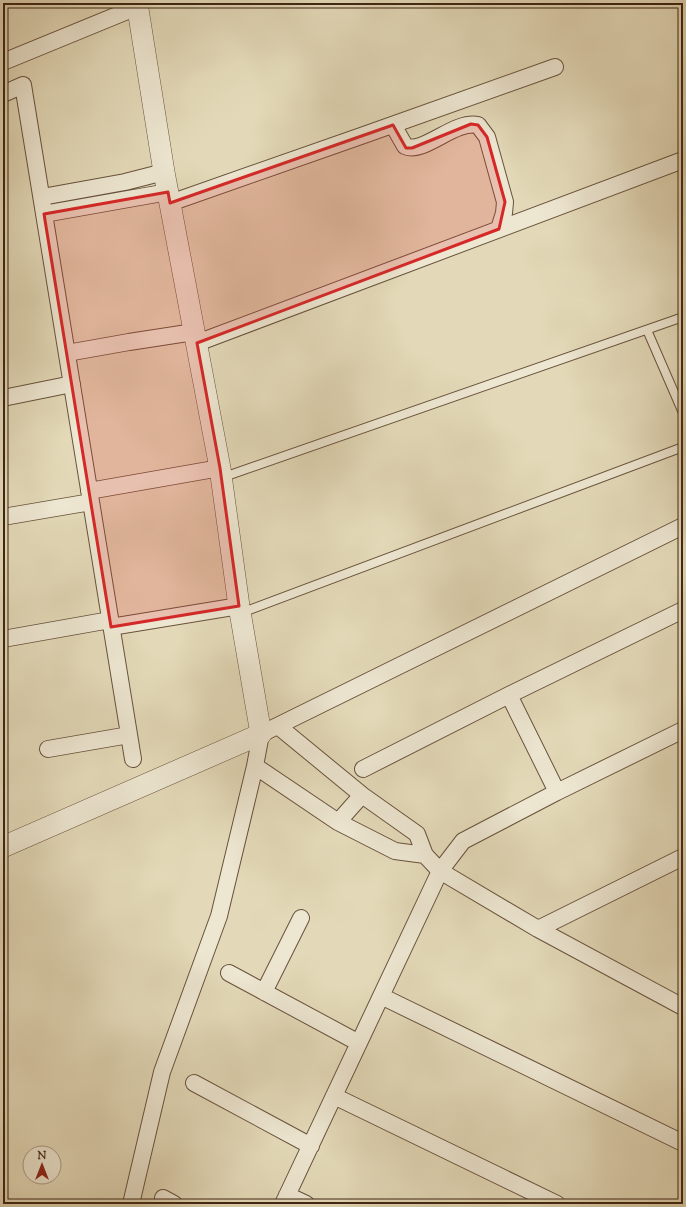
<svg xmlns="http://www.w3.org/2000/svg" width="686" height="1207" viewBox="0 0 686 1207" font-family="'Sorts Mill Goudy',serif">
	<rect width="100%" height="100%" fill="#e3d9b8"/>
	<filter id="stains"><feTurbulence type="fractalNoise" baseFrequency=".005" numOctaves="4"/><feColorMatrix values="0 0 0 0 .2 0 0 0 0 .09 0 0 0 0 .02 0 0 0 .5 -.17"/></filter>
	<radialGradient id="worn" r=".72"><stop offset=".6" stop-color="#630" stop-opacity="0"/><stop offset="1" stop-color="#630" stop-opacity=".3"/></radialGradient>
	<g fill="none" stroke-linecap="round" stroke-linejoin="round">
		<g stroke="#68523c" stroke-width="10">
			<path id="service" d="M647 330 683 413
				M221 478 683 317
				M241 613 683 447"/>
		</g>
		<g stroke="#68523c" stroke-width="18">
			<path id="minor" d="M3 62 137 7
				M3 94 23 85 133 759
				M393 125 405 146C423 155 454 120 478 125L487 137 505 202 504 213 499 229
				M42 197 125 182 164 172
				M170 203 361 136 555 67
				M44 214 168 192
				M197 343 683 160
				M67 353 129 342 194 332
				M3 398 72 384
				M89 491 220 468
				M3 517 91 502
				M111 627 239 606
				M3 639 110 620
				M509 695 557 792
				M278 726 362 795 417 834 425 855 440 871 538 929 683 1007
				M48 749 129 735
				M255 766 338 822 395 851 425 855
				M363 769 509 695 683 610
				M338 822 362 795
				M538 929 683 857
				M229 973 359 1043
				M264 992 301 918
				M381 996 683 1143
				M194 1083 311 1146
				M334 1096 557 1204
				M287 1195 306 1204
				M163 1198 174 1204
				M131 1204 162 1072 219 916 255 766 261 734 683 526
				M283 1204 440 871 463 841 557 792 683 730"/>
		</g>
		<g stroke="#68523c" stroke-width="22">
			<path id="tertiary" d="M3 847 261 734 239 606 220 468 164 172 137 3"/>
		</g>
		<use href="#service" stroke="#ede6d1" stroke-width="8"/>
		<use href="#minor" stroke="#ede6d1" stroke-width="16"/>
		<use href="#tertiary" stroke="#ede6d1" stroke-width="21"/>
	</g>
	<path fill="#d62828" fill-opacity="0.2" stroke="#d62828" stroke-width="3" stroke-linejoin="round" d="M471 124 478 125 487 137 505 202 499 229 197 343 220 468 239 606 111 627 44 214 168 192 170 203 393 125 406 148H412Z"/>
	<rect width="686" height="1207" fill="none" stroke="#e3d9b8" stroke-width="16"/>
	<rect x="4" y="4" width="678" height="1199" fill="none" stroke="#3f2512" stroke-width="2"/>
	<rect x="8" y="8" width="670" height="1191" fill="none" stroke="#3f2512"/>
	<g transform="translate(42 1165)"><circle r="19" fill="#ede6d1" stroke="#a79985"/>
	<path d="M0-3L7 15L0 10L-7 15Z" fill="#8f2418"/>
	<text y="-6" font-size="11" font-weight="bold" text-anchor="middle" fill="#3f2512">N</text>
	</g>
	<rect width="100%" height="100%" filter="url(#stains)"/>
	<rect width="100%" height="100%" fill="url(#worn)"/>
</svg>
